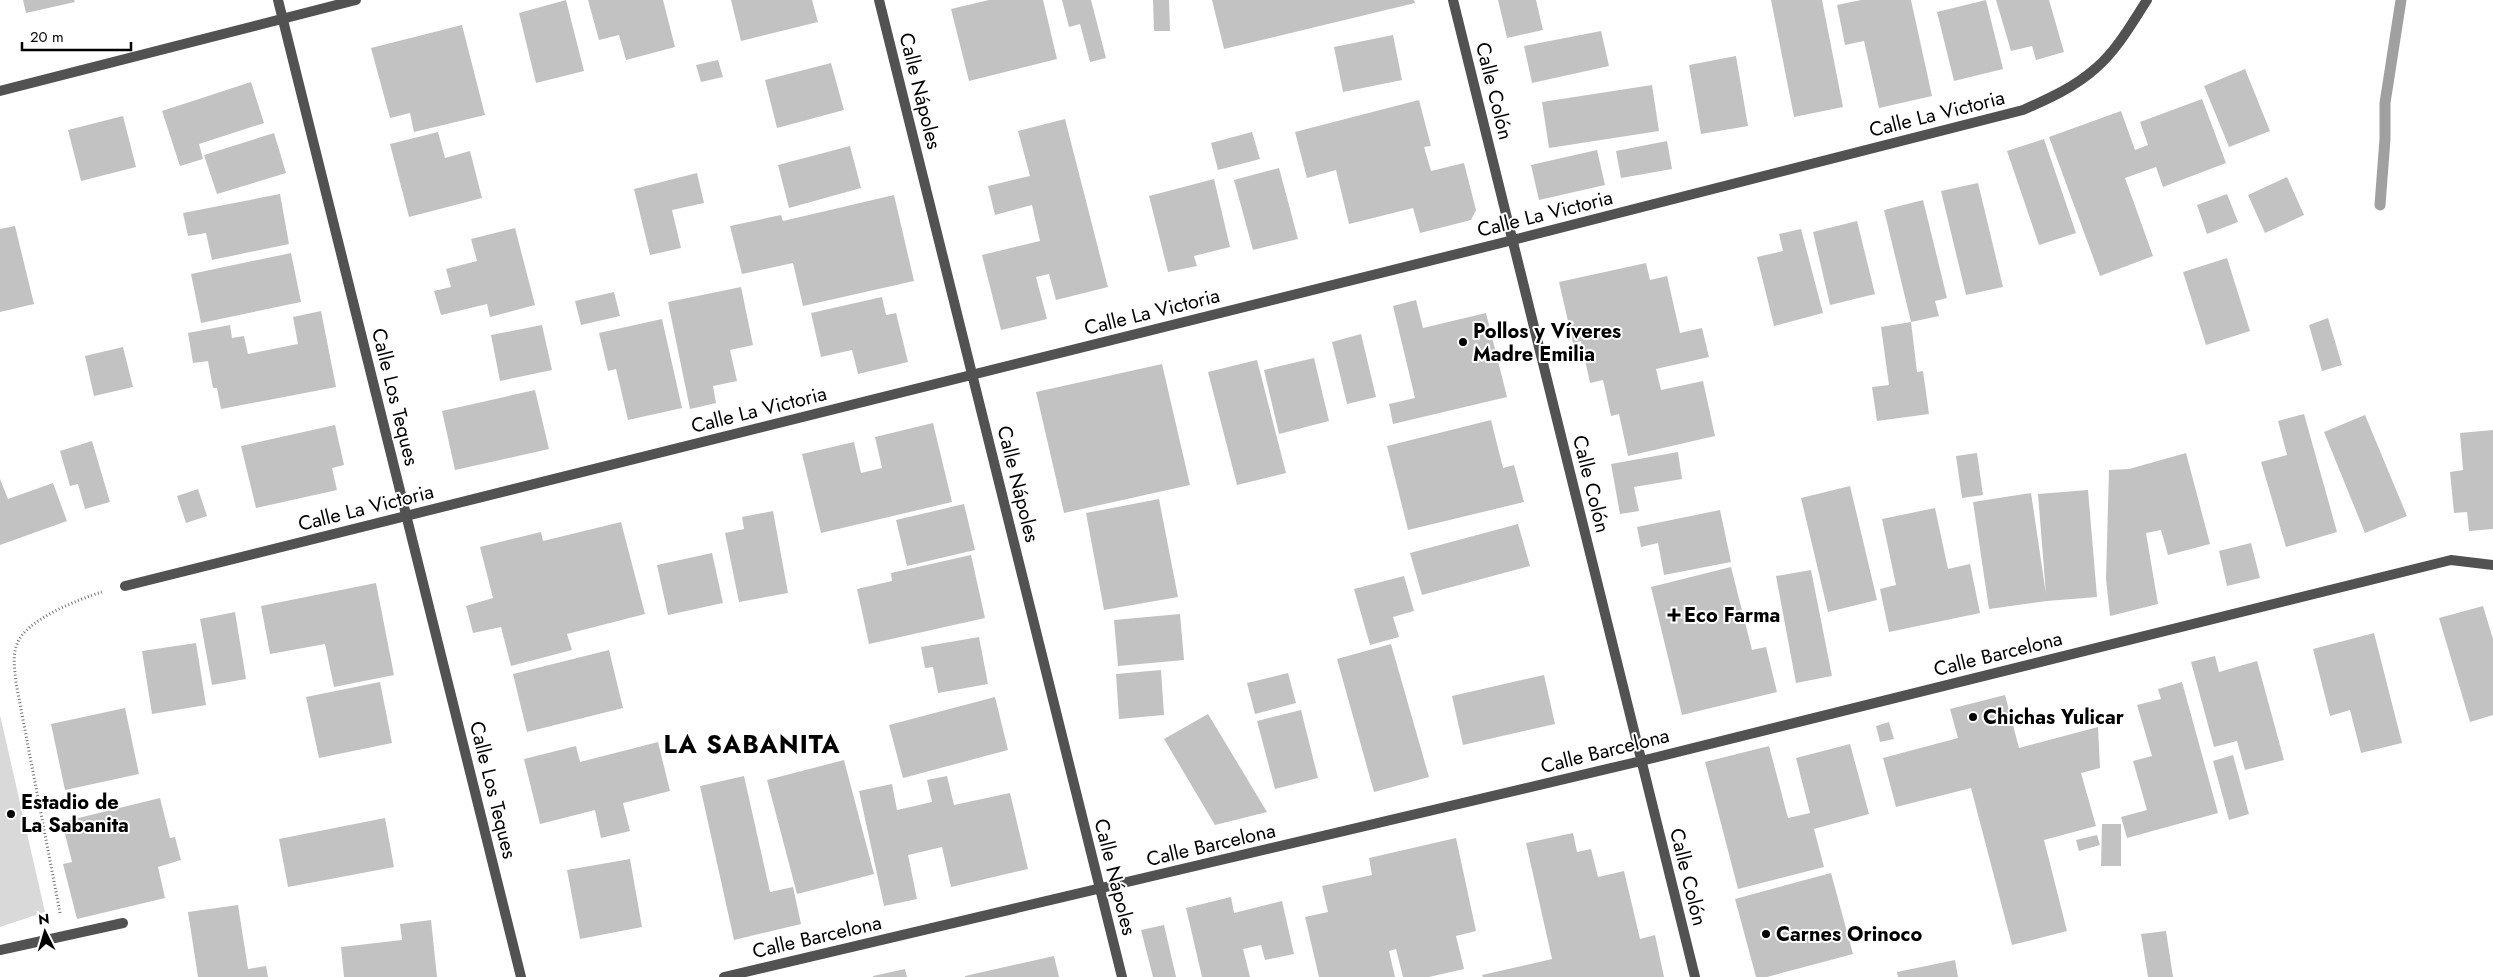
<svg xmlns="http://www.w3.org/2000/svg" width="2493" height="977" viewBox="0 0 2493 977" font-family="Jost,sans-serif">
	<rect width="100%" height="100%" fill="#fff"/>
	<path fill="#d9d9d9" d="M0 715 45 912 0 927Z"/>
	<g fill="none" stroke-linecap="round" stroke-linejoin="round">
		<path stroke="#a0a0a0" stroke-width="11" d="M2380 205 2385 139V103L2401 0"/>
	</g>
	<path fill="#c2c2c2" d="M23 0H74L75 2 26 13Z
		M566 0 584 71 536 83 519 13Z
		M588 0H663L675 47 626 60 619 35 599 40Z
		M731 0H812L818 22 741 41Z
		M989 0H1043L1057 59 969 81 951 9Z
		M1062 0H1091L1106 58 1090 62 1080 24 1069 27Z
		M1153 0H1169L1170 31H1154Z
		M1212 0H1414L1415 3 1224 49Z
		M1498 0H1536L1543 30 1507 38Z
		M1771 0H1822L1843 107 1794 117Z
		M1861 0H1911L1932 96 1879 108 1864 41 1845 45 1837 5Z
		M1986 0 2003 69 1954 81 1937 12Z
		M1996 0H2049L2064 52 2036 60 2032 46 2011 51Z
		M462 25 485 115 414 132 410 113 390 118 371 48Z
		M1601 31 1609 66 1532 83 1524 46Z
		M1393 35 1402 80 1343 92 1334 47Z
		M1736 56 1748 126 1701 134 1689 65Z
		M718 60 723 77 701 82 696 65Z
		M831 63 844 110 777 128 765 80Z
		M2245 69 2270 131 2229 147 2204 86Z
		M251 82 264 123 199 144 203 159 180 166 162 111Z
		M1652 85 1659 131 1549 148 1542 102Z
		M2202 99 2226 163 2163 187 2156 167 2125 178 2153 256 2100 276 2049 137 2121 111 2135 150 2148 145 2140 122Z
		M1419 100 1431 146 1424 147 1431 171 1464 163 1476 210 1471 220 1420 233 1413 208 1349 224 1336 170 1307 178 1295 132Z
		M123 116 136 167 81 181 68 130Z
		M1065 119 1108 287 1056 300 1049 274 1036 277 1047 319 1001 330 982 255 1040 241 1032 205 995 215 988 186 1030 176 1018 131Z
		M438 132 445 158 470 151 482 198 409 217 390 144Z
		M1252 132 1260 159 1218 170 1211 143Z
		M274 133 286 173 217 194 204 155Z
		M2044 139 2076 233 2039 245 2007 151Z
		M1667 141 1672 169 1621 178 1616 151Z
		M850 146 861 188 789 208 778 165Z
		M1597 150 1605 185 1539 200 1531 165Z
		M1279 168 1298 239 1253 250 1234 180Z
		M697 173 704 203 672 210 681 248 650 255 634 189Z
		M2287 177 2304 215 2265 233 2248 195Z
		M1214 179 1230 247 1194 256 1197 266 1168 272 1149 196Z
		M1978 183 2003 287 1966 295 1941 191Z
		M280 194 289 244 212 260 206 233 188 236 183 213Z
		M2227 194 2238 222 2207 234 2197 205Z
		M894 195 914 281 803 306 793 263 742 274 730 226 781 215 783 221Z
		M1923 200 1947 298 1935 301 1939 316 1911 322 1884 210Z
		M1857 221 1875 294 1830 305 1813 232Z
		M15 226 34 304 0 312V229Z
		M515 228 535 305 490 317 487 304 441 315 434 291 451 287 446 269 477 261 471 239Z
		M1801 229 1823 313 1774 326 1757 257 1783 251 1779 234Z
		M291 253 301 302 201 323 191 274Z
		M2227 258 2250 331 2206 345 2183 272Z
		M1646 263 1650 280 1667 276 1680 333 1702 328 1709 357 1656 369 1661 390 1703 381 1715 436 1628 456 1619 414 1611 416 1603 380 1590 383 1581 341 1573 343 1559 282Z
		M741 287 753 345 730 350 737 381 713 386 716 403 690 409 668 302Z
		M614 292 620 316 581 325 575 301Z
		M882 297 886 315 896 313 908 362 858 374 852 350 821 357 811 313Z
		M1416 300 1423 328 1486 313 1507 397 1393 424 1389 404 1415 398 1393 306Z
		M321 311 336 387 221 409 217 388H213L208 361 193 363 188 333 230 325 232 338 244 336 248 354 298 344 293 317Z
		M2328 318 2342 365 2322 371 2309 325Z
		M662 319 682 408 628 420 616 369 608 371 599 333Z
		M1911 322 1917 372 1923 371 1929 414 1877 421 1872 387 1889 385 1881 327Z
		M542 325 552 370 500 381 491 335Z
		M1361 334 1376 397 1347 404 1332 342Z
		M123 347 133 387 94 396 85 356Z
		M1314 358 1329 421 1279 434 1264 370Z
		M1257 360 1286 473 1237 485 1208 372Z
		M1162 364 1190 485 1064 513 1036 392Z
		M535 390 549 449 455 470 442 411Z
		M2304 414 2337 532 2286 547 2261 462 2287 455 2278 421Z
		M2365 415 2407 516 2365 533 2324 432Z
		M1491 420 1503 468 1514 465 1524 502 1408 530 1387 446Z
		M933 423 952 502 821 533 802 454 854 442 861 473 882 468 875 437Z
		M335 425 344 465 332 468 337 490 256 508 241 446Z
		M2493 430V529L2469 531 2467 512 2454 513 2450 472 2463 470 2460 433Z
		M92 441 110 502 85 509 78 484 70 486 60 451Z
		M1678 452 1682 479 1634 487 1639 511 1620 514 1611 464Z
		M1977 453 1983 495 1962 498 1956 456Z
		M2186 453 2210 544 2168 555 2161 530 2146 533 2158 604 2110 616 2106 579 2109 470 2129 469Z
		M0 479 8 499 53 483 67 521 0 545Z
		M1850 486 1877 600 1828 612 1801 498Z
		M198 489 207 516 186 523 177 496Z
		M2088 490 2097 597 2047 601 1989 609 1973 502 2031 493 2046 594 2038 494Z
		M1159 499 1178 597 1104 610 1086 513Z
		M964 504 975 550 907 566 896 520Z
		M1935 508 1948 569 1970 564 1980 613 1889 632 1880 589 1896 585 1882 519Z
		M1720 510 1731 562 1664 575 1658 543 1641 547 1637 527Z
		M773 511 788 593 739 602 725 533 744 529 742 517Z
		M621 522 645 614 567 634 572 650 511 666 501 627 473 633 466 606 493 598 480 547 541 532 543 541Z
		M1518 524 1530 566 1422 595 1410 553Z
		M2251 543 2260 578 2227 586 2219 551Z
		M712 553 723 603 668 615 657 565Z
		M971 555 985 618 869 644 857 589 892 581 891 573Z
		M1731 567 1752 650 1766 647 1777 692 1682 715 1651 587Z
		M1811 570 1832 676 1796 683 1776 576Z
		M1404 576 1414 611 1393 617 1399 637 1370 645 1354 589Z
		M376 583 394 675 334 687 325 644 270 654 261 606Z
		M2483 606 2493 639V715L2470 722 2439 618Z
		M235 612 246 679 212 685 200 619Z
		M1180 614 1184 660 1118 666 1114 620Z
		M2374 633 2402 743 2361 753 2350 710 2330 716 2313 649Z
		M979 637 988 684 938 693 933 667 925 668 921 647Z
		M196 643 206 705 152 714 142 651Z
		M1391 644 1429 777 1374 792 1337 659Z
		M609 650 623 708 527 732 513 674Z
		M2215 656 2219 672 2257 661 2284 760 2245 770 2237 741 2214 747 2191 662Z
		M1161 670 1164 715 1119 719 1116 674Z
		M1288 673 1296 703 1255 714 1247 683Z
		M1544 675 1555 724 1463 745 1452 696Z
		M380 682 392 743 319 758 306 697Z
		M2182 682 2218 813 2127 838 2121 817 2147 810 2133 761 2152 756 2137 705 2161 699 2158 689Z
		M2005 695 2019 748 2098 727 2100 768 2081 773 2096 826 2044 840 2067 931 2012 945 1971 788 1896 807 1883 758 1958 738 1950 709Z
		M995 697 1008 750 903 778 889 725Z
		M125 708 139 774 65 790 51 724Z
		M1301 710 1318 778 1275 789 1257 721Z
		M1208 714 1267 812 1215 825 1164 739Z
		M1889 722 1894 739 1880 742 1876 726Z
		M658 742 670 791 623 803 630 831 601 838 595 810 540 824 524 759 576 746 580 762Z
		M1850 744 1869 814 1814 829 1824 867 1738 889 1705 762 1769 746 1788 818 1810 813 1796 758Z
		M2233 755 2249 814 2229 820 2213 761Z
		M844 760 874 874 797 894 767 780Z
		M744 776 770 892 793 887 801 924 734 940 700 786Z
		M947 776 954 805 1010 793 1028 869 951 887 942 847 908 855 917 899 884 906 859 791 892 784 897 810 932 802 927 780Z
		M160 798 170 838 175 837 181 860 158 867 165 898 77 919 63 864 72 862 62 822Z
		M385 818 394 867 288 887 279 839Z
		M2102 824H2121V866H2101Z
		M1573 833 1577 852 1591 849 1598 877 1624 871 1640 939 1655 935 1664 977H1483L1482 975 1552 959 1526 843Z
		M2097 835 2100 845 2079 851 2076 840Z
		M1456 838 1476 931 1456 936 1464 969 1429 977H1403L1396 949 1389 951 1395 977H1319L1305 917 1328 912 1322 886 1372 875 1369 858Z
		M630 859 642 927 580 939 567 870Z
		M1831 873 1853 954 1767 977H1756L1735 899Z
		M1231 897 1234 913 1282 901 1294 954 1265 960 1261 945 1243 949 1250 977H1202L1186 908Z
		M238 905 248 969 266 966 268 977H198L188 912Z
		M431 920 437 977H344L341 947 402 940 400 924Z
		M1164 925 1176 977H1153L1141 930Z
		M2166 931 2173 977H2148L2141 934Z
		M1054 956 1059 977H965V976Z
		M1955 960 1958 977H1898L1897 972Z
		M905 969 907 977H873V976Z"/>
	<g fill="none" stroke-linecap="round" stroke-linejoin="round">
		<path stroke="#747474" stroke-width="3" stroke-dasharray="1 2.5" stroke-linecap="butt" d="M60 913 16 683C15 670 12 657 17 644 25 620 79 599 102 592"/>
		<path stroke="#525252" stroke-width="10" d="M0 950 123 923"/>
		<path stroke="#525252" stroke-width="10" d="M278 0 521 977
			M879 0 1122 977
			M1453 0 1695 977
			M0 91 356 0
			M125 586 1513 240 2023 110C2048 99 2075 87 2096 68 2117 50 2132 23 2147 0
			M724 977 1641 761 2451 560 2493 565"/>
	</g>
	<g fill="#000" stroke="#fff" stroke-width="2">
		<circle cx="1463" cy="342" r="5"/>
		<path d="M1671.5 607.5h5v5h5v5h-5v5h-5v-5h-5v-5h5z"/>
		<circle cx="1973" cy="717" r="5"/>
		<circle cx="11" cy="814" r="5"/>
		<circle cx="1766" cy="934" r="5"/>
	</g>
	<g text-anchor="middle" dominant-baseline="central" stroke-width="4" stroke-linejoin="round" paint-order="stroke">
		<g font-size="20" fill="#000" stroke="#fff">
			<text transform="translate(920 91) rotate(76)">Calle Nápoles</text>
			<text transform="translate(1494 91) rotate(76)">Calle Colón</text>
			<text transform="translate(1937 114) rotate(-14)">Calle La Victoria</text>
			<text transform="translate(1545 214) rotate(-14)">Calle La Victoria</text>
			<text transform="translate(1152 312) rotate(-14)">Calle La Victoria</text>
			<text transform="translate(395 397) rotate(76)">Calle Los Teques</text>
			<text transform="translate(759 410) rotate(-14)">Calle La Victoria</text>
			<text transform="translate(1018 484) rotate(76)">Calle Nápoles</text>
			<text transform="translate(1591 484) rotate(76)">Calle Colón</text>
			<text transform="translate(366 508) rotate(-14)">Calle La Victoria</text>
			<text transform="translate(1998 654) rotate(-14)">Calle Barcelona</text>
			<text transform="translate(1605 751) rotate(-14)">Calle Barcelona</text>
			<text transform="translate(493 790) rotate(76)">Calle Los Teques</text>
			<text transform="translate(1211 845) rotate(-13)">Calle Barcelona</text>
			<text transform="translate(1115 877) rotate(76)">Calle Nápoles</text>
			<text transform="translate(1688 877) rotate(76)">Calle Colón</text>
			<text transform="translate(817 937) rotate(-13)">Calle Barcelona</text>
		</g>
		<g font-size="20" font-weight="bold" fill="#000" stroke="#fff" text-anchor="start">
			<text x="1473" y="331">Pollos y Víveres<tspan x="1473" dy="23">Madre Emilia</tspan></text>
			<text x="1684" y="615">Eco Farma</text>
			<text x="1983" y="717">Chichas Yulicar</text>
			<text x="21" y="802">Estadio de<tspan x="21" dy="23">La Sabanita</tspan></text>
			<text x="1776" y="934">Carnes Orinoco</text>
		</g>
		<g font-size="25" font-weight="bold" letter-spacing="1" fill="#000" stroke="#fff">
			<text x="752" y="744">LA SABANITA</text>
		</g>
	</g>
	<g transform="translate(45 932) rotate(355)" stroke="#ffffff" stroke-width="4" paint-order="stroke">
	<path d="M0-4L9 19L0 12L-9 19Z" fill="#000000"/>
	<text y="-8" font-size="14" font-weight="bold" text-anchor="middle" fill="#000000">N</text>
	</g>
	<path d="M22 42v8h109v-8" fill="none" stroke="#000000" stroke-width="2.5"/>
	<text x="30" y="42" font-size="15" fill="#000000" stroke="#ffffff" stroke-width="4" paint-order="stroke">20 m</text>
</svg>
